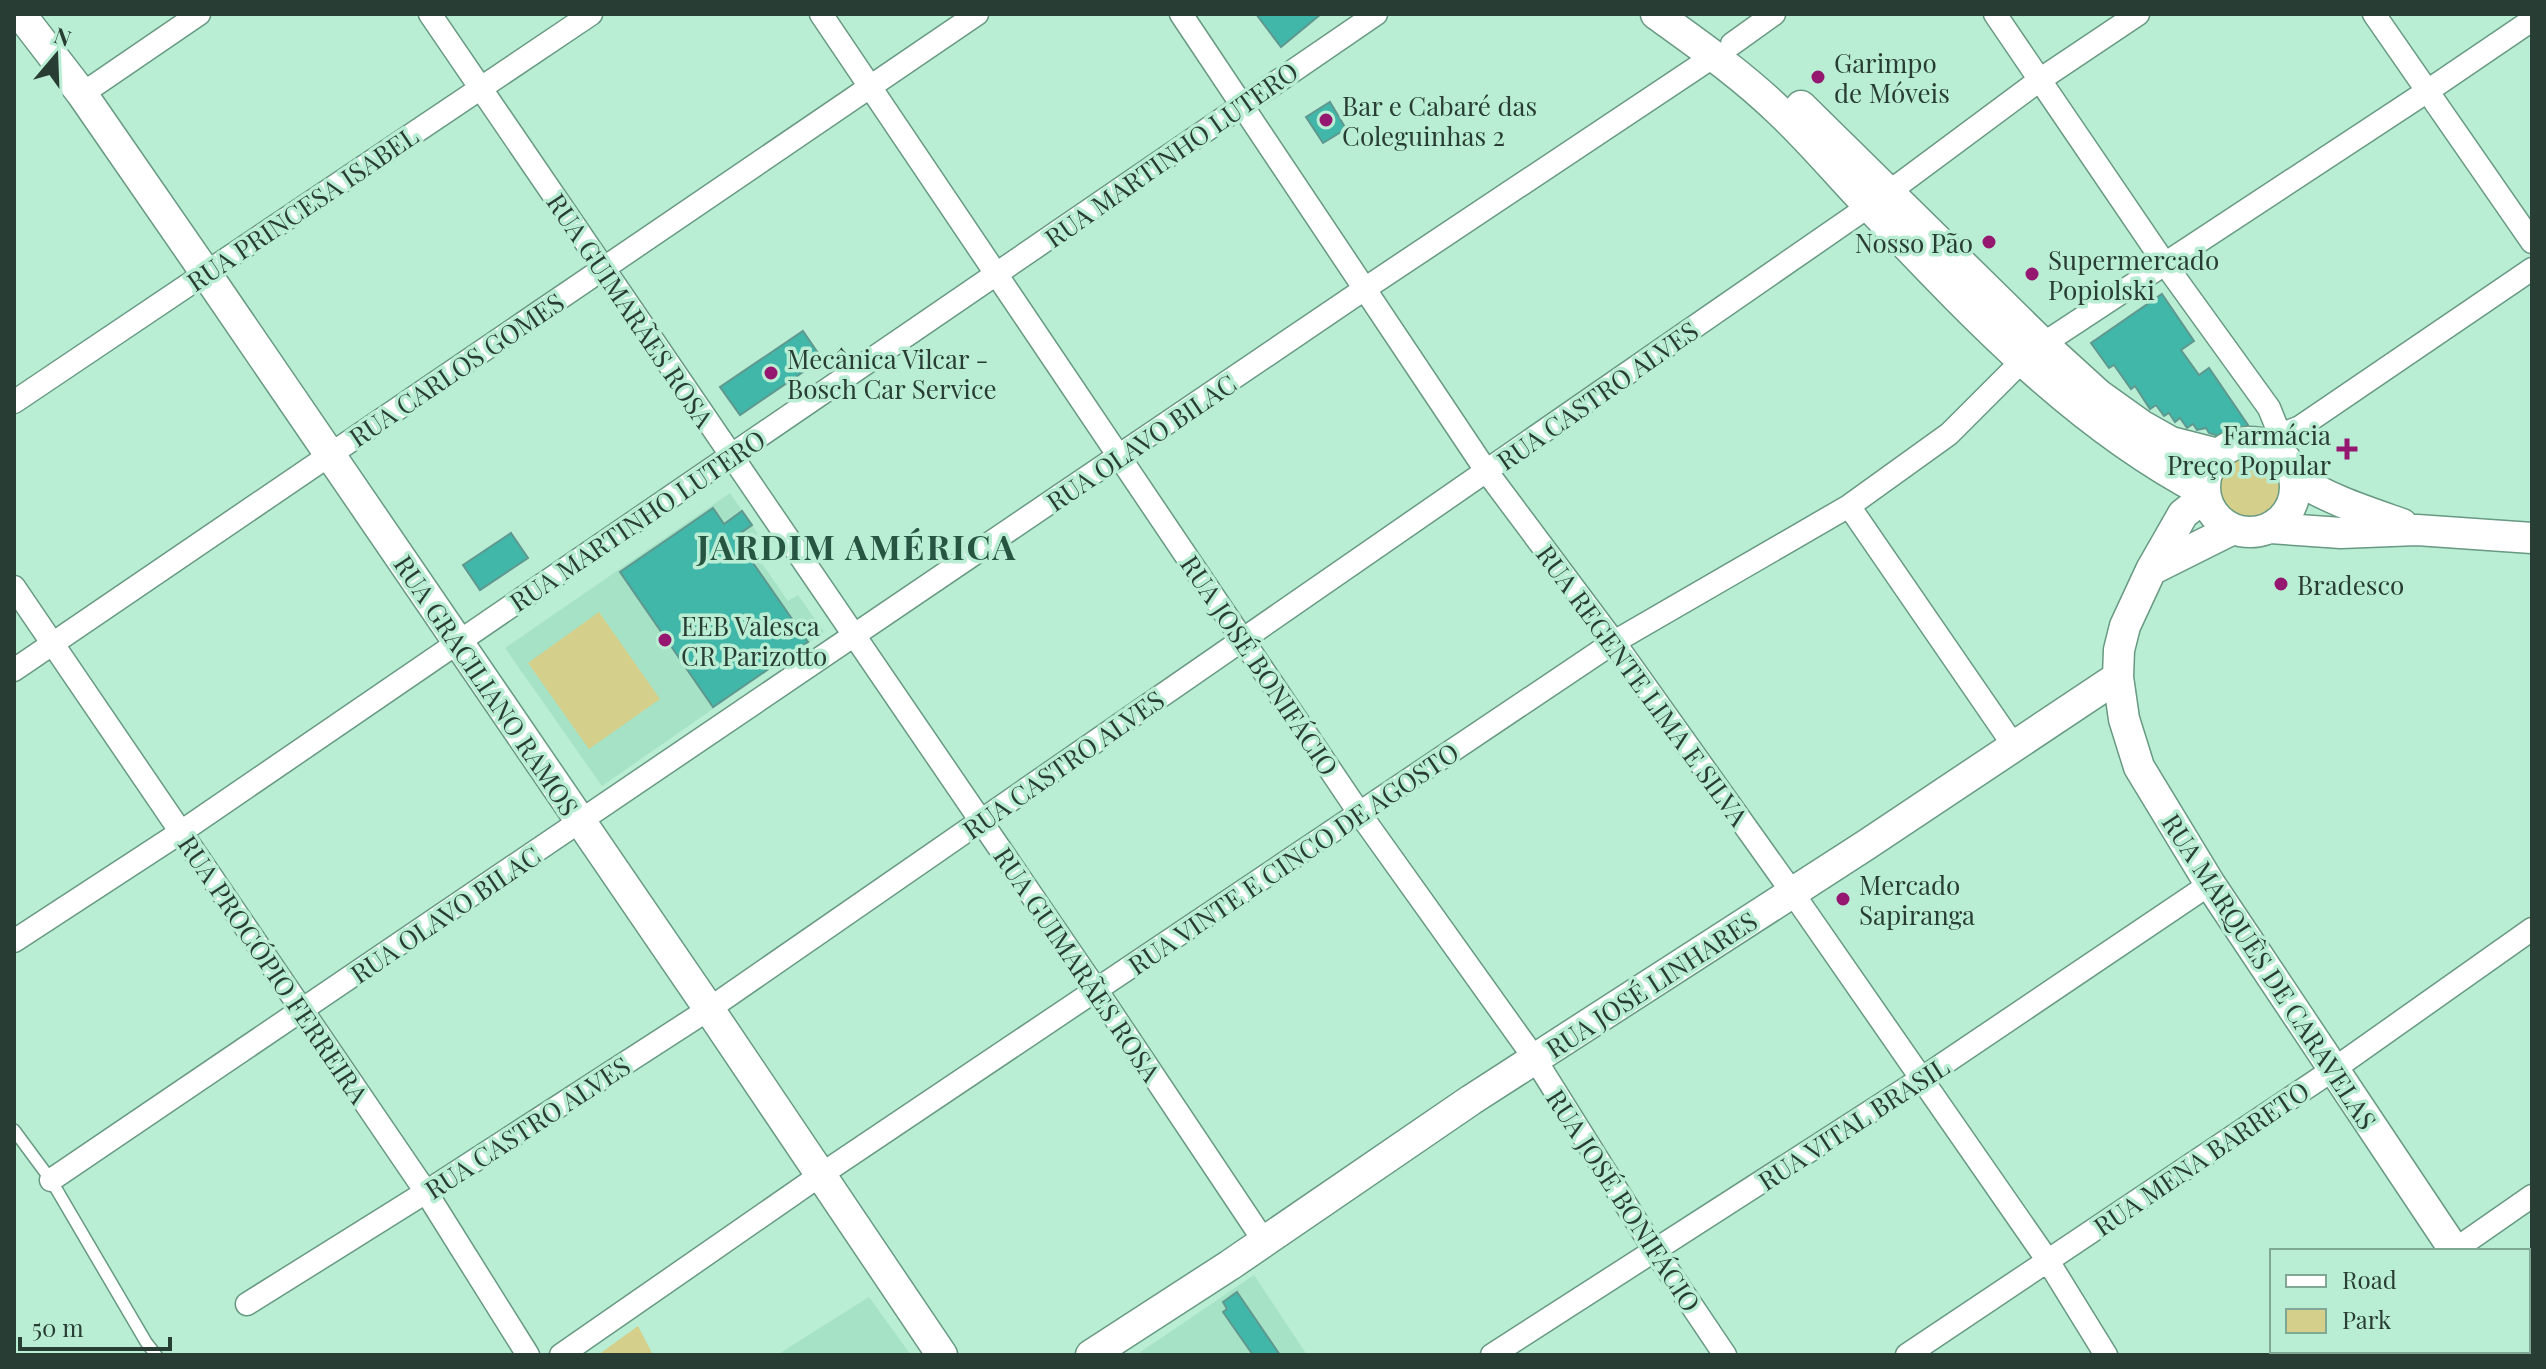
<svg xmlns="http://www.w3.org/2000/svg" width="2546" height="1369" viewBox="0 0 2546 1369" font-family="'Playfair Display',serif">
	<rect width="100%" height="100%" fill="#b9edd4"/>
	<path fill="#a6e2c6" d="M730 493 758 534 747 542 788 601 798 595 824 632 602 786 505 648Z
		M1254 1275 1307 1355H1136Z
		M869 1297 911 1355H777Z"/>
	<path fill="#d4cf8a" d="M2220 486a30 30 0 1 1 60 0a30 30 0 1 1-60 0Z
		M599 612 660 699 589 749 528 663Z
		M638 1326 653 1355H598Z"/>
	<path fill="#41b7a9" stroke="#5e988f" stroke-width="2" d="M1256 14H1321L1281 47Z
		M1330 102 1346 129 1323 143 1306 117Z
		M2162 294 2194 341 2181 350 2199 375 2209 368 2248 425 2228 439 2209 433 2206 428 2197 430 2193 424 2187 428 2180 418 2175 422 2169 413 2164 416 2156 405 2150 409 2135 386 2131 389 2114 365 2109 368 2091 343Z
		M803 331 822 359 740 415 720 387Z
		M713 508 724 524 742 511 752 525 735 537 808 642 713 707 620 572Z
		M511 533 528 558 480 590 463 565Z
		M1237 1292 1280 1355H1253L1223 1312 1227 1309 1223 1302Z"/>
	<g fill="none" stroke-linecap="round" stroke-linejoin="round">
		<g stroke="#689982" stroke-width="14">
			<path id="lane" d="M14 1130 51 1180 146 1342 156 1355"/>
		</g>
		<g stroke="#689982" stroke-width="25">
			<path id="street" d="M430 14 1097 991 1264 1241
				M821 14 1360 814 1535 1059 1655 1251 1725 1355
				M1181 14 1487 472 1614 642 1792 892 2048 1261 2106 1355
				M1995 14 2165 264 2269 408 2280 435
				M2374 14 2532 242
				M1732 44 1774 14
				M82 94 199 14
				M1889 192 2041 79 2138 14
				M2043 344 2429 90 2532 20
				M14 402 591 14
				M2280 435 2300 427 2532 269
				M1849 506 2014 746
				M14 587 426 1192 528 1355
				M14 670 977 14
				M14 941 181 832 1376 14
				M51 1180 1366 288 1714 56
				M2453 1251 2532 1196
				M247 1304 426 1192 709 1009 1869 206
				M561 1355 819 1176 1614 642 1849 506 1949 434 2022 361
				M1492 1355 1921 1079 2210 884
				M1907 1355 2334 1069 2532 929
				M2289 1355 2295 1351"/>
		</g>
		<g stroke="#689982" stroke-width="33">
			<path id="secondary" d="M1656 14C1699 45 1742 75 1780 112 1811 141 1838 174 1868 205 1969 311 2072 423 2204 492
				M25 20 82 94 205 272 709 1009 942 1355
				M1801 106 2043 344 2099 395 2141 425 2171 442 2218 454
				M2205 487a45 45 0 1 1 90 0a45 45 0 1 1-90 0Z
				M2294 477C2327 499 2365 511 2402 524
				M2205 497 2183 514 2151 570 2125 626 2119 650 2118 677 2124 719 2139 767 2210 884 2455 1251
				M2270 528 2341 533 2417 530 2532 538
				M2151 570 2233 529
				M2522 1351 2524 1355
				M1091 1355 1230 1265 1471 1100 1866 845 2118 677"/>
		</g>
		<use href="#lane" stroke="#fff" stroke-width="11"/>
		<use href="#street" stroke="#fff" stroke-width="22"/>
		<use href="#secondary" stroke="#fff" stroke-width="30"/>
	</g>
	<g fill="#961770" stroke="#b9edd4" stroke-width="3">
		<circle cx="1818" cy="77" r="8"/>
		<circle cx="1326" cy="120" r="8"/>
		<circle cx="1989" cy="242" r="8"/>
		<circle cx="2032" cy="274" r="8"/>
		<circle cx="771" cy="373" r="8"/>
		<path d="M2343 437h8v8h8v8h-8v8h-8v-8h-8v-8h8z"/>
		<circle cx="2281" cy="584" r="8"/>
		<circle cx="665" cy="640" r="8"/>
		<circle cx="1843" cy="899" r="8"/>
	</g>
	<g text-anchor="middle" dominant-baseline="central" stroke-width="7" stroke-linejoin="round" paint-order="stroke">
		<g font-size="26" fill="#283d33" stroke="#b9edd4" text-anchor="start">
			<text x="1834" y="62">Garimpo<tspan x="1834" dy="30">de Móveis</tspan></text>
			<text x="1342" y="105">Bar e Cabaré das<tspan x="1342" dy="30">Coleguinhas 2</tspan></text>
			<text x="1973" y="242" text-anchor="end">Nosso Pão</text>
			<text x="2048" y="259">Supermercado<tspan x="2048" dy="30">Popiolski</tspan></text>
			<text x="787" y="358">Mecânica Vilcar -<tspan x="787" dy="30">Bosch Car Service</tspan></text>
			<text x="2331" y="434" text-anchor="end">Farmácia<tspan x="2331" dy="30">Preço Popular</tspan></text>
			<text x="2297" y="584">Bradesco</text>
			<text x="681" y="625">EEB Valesca<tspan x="681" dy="30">CR Parizotto</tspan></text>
			<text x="1859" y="884">Mercado<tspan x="1859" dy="30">Sapiranga</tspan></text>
		</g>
		<g font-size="26" fill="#283d33" stroke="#b9edd4">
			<text transform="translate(1171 154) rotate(-35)">RUA MARTINHO LUTERO</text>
			<text transform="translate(302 208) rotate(-34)">RUA PRINCESA ISABEL</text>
			<text transform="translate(631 310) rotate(56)">RUA GUIMARÃES ROSA</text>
			<text transform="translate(456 369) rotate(-34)">RUA CARLOS GOMES</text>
			<text transform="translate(1597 395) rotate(-35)">RUA CASTRO ALVES</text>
			<text transform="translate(1141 442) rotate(-34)">RUA OLAVO BILAC</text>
			<text transform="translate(637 520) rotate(-34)">RUA MARTINHO LUTERO</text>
			<text transform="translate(1260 665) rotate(56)">RUA JOSÉ BONIFÁCIO</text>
			<text transform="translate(487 685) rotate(56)">RUA GRACILIANO RAMOS</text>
			<text transform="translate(1643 685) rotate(54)">RUA REGENTE LIMA E SILVA</text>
			<text transform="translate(1063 764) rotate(-35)">RUA CASTRO ALVES</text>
			<text transform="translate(1293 858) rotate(-34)">RUA VINTE E CINCO DE AGOSTO</text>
			<text transform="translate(445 914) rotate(-34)">RUA OLAVO BILAC</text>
			<text transform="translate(1078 964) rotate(56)">RUA GUIMARÃES ROSA</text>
			<text transform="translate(274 969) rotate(56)">RUA PROCÓPIO FERREIRA</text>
			<text transform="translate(2270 971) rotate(57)">RUA MARQUÊS DE CARAVELAS</text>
			<text transform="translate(1651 984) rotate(-33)">RUA JOSÉ LINHARES</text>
			<text transform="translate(1853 1123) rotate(-33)">RUA VITAL BRASIL</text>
			<text transform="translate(527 1127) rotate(-33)">RUA CASTRO ALVES</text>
			<text transform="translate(2201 1158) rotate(-34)">RUA MENA BARRETO</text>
			<text transform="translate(1624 1200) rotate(57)">RUA JOSÉ BONIFÁCIO</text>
		</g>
		<g font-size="34" font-weight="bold" letter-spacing="2" fill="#265542" stroke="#b9edd4">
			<text x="857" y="546">JARDIM AMÉRICA</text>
		</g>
	</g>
	<rect width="2546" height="1369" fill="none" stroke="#283d33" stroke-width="32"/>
	<rect x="2270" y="1249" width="260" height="104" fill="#b9edd4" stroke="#7fa794" stroke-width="2"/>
	<rect x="2286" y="1275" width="40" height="12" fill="#ffffff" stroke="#7fa794" stroke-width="2"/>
	<text x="2342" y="1289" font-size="24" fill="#283d33">Road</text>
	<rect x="2286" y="1309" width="40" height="24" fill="#d4cf8a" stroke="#7fa794" stroke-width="2"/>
	<text x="2342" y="1329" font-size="24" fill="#283d33">Park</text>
	<g transform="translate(56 56) rotate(19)" stroke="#b9edd4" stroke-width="6" paint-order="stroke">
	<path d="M0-6L14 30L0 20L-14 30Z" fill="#283d33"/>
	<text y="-12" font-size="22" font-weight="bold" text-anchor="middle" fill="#283d33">N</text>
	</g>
	<path d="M20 1337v12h150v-12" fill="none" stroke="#283d33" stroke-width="4"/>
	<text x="32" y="1337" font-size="24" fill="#283d33" stroke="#b9edd4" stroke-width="6" paint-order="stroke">50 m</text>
</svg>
